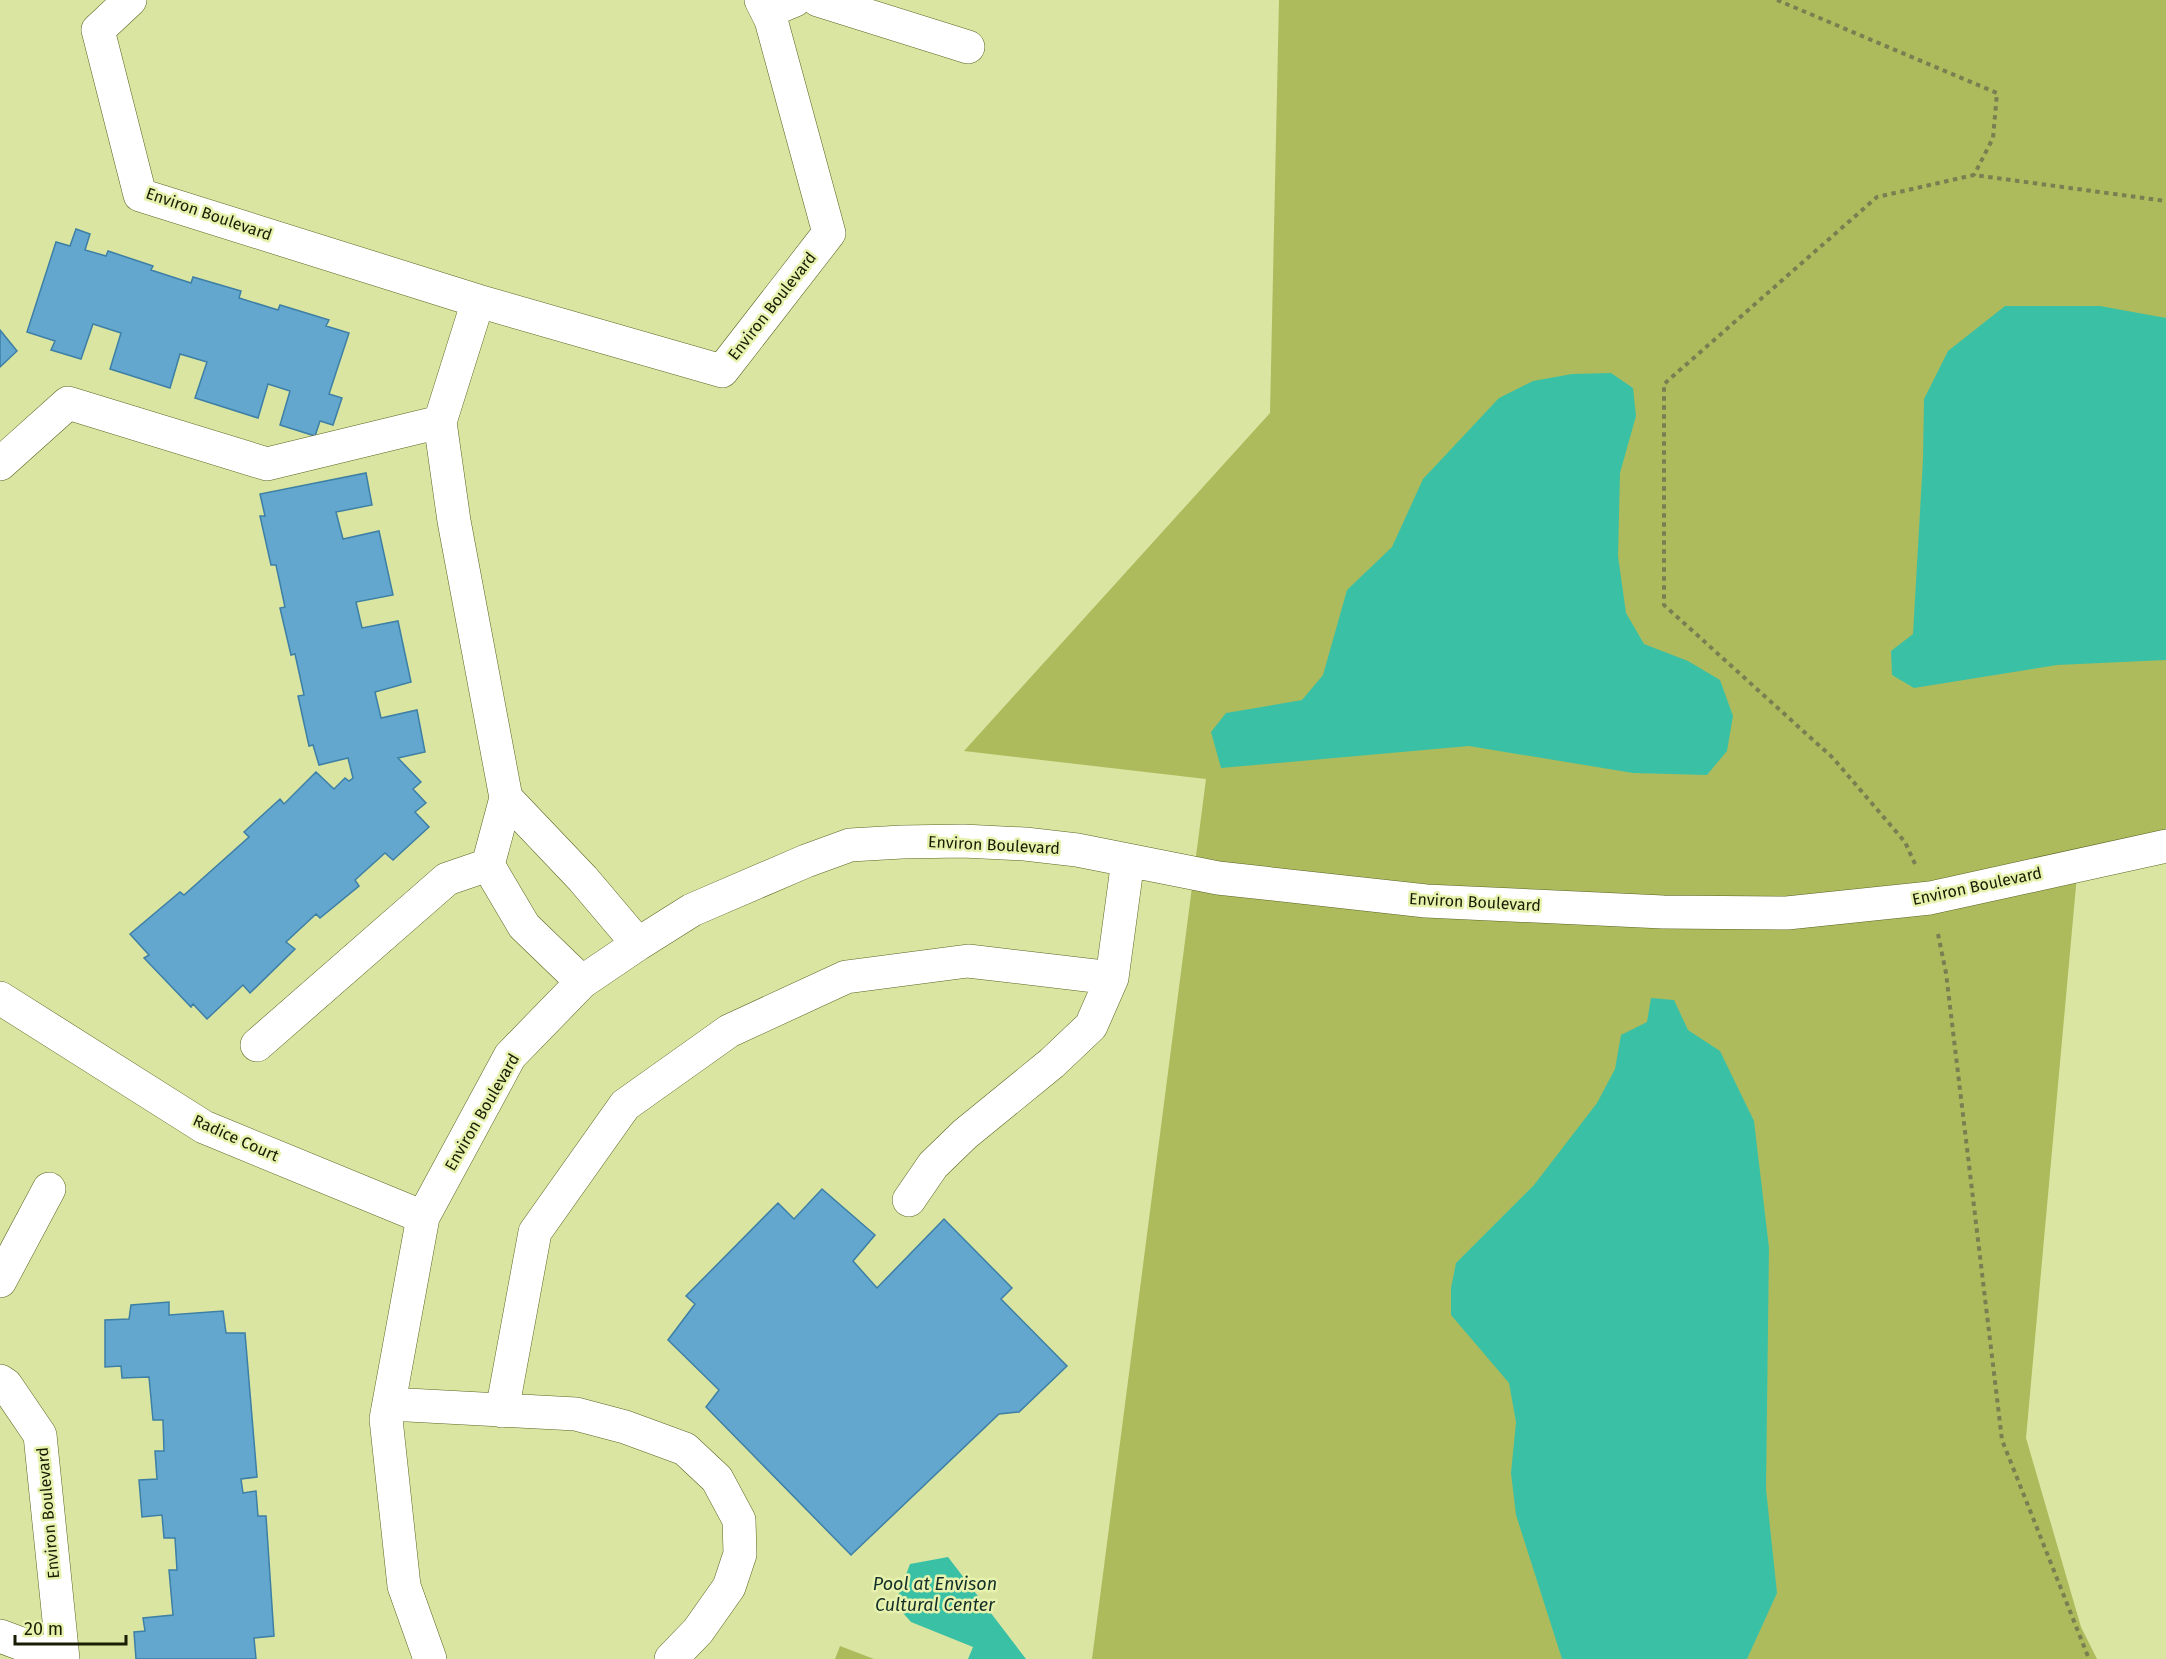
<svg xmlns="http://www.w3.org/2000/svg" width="2166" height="1659" viewBox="0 0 2166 1659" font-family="'Fira Sans',sans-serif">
	<rect width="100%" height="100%" fill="#dae5a1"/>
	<path fill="#adbb5d" d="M1279 0H2166V846L2078 864 2026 1438 2081 1627 2097 1659H1092L1206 779 964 751 1270 413Z
		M840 1646 874 1659H835Z"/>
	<path fill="#3ac1a5" d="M2005 306H2100L2166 318V660L2057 665 1914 688 1892 675 1891 651 1913 634 1923 459 1924 399 1948 351Z
		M1611 373 1633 388 1636 416 1620 473 1618 556 1626 613 1644 644 1688 661 1720 680 1733 716 1727 751 1707 775 1633 773 1469 746 1221 768 1211 732 1226 713 1302 700 1323 675 1347 590 1392 547 1423 479 1499 398 1533 381 1572 374Z
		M1651 998 1674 1000 1688 1030 1720 1051 1754 1121 1769 1248 1766 1489 1777 1593 1747 1659H1562L1516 1515 1511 1473 1516 1422 1509 1383 1451 1315V1288L1456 1263 1534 1185 1597 1103 1615 1069 1621 1035 1647 1022Z
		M948 1557 1026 1659H968L973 1647 911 1622 895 1604 910 1564Z"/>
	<path fill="#64a7ce" stroke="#3d7fa5" stroke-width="1.5" d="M76 229 90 234 85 250 106 256 108 251 153 266 151 270 191 283 193 277 241 291 239 298 278 310 280 305 329 320 326 326 349 333 329 394 342 398 333 425 320 421 315 436 280 425 290 391 268 384 258 418 195 398 207 362 180 354 170 388 110 369 121 333 93 324 81 359 51 350 55 341 27 332 56 242 70 246Z
		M0 330 17 351 0 367Z
		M366 473 372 505 336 512 343 539 379 531 393 595 356 602 362 628 398 621 411 682 375 692 381 718 417 710 425 752 398 758 421 782 413 789 426 803 415 812 429 827 393 860 385 853 355 880 359 886 320 918 316 914 286 942 295 949 250 993 243 985 207 1019 193 1004 191 1007 144 958 149 955 130 934 180 892 184 895 249 837 244 832 280 799 284 804 316 772 334 789 345 778 349 781 353 778 348 758 319 765 313 745 309 746 298 696 304 695 295 654 291 655 280 608 285 607 276 565H271L260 516H265L260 494Z
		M822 1189 875 1235 853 1261 877 1288 944 1219 1012 1288 1001 1299 1067 1366 1019 1412 999 1414 851 1555 706 1407 719 1390 668 1340 695 1304 686 1296 778 1203 794 1219Z
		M169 1302V1315L223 1311 226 1333H245L257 1477 241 1479 243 1493 256 1491 258 1516H266L274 1636 254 1638 256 1659H136L134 1632 145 1631 143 1618 173 1615 169 1570H177L175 1538H164L162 1515 142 1517 139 1480 157 1479 155 1451H164L163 1420H153L149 1377 122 1378 121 1366 105 1367V1320L129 1319 131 1305Z"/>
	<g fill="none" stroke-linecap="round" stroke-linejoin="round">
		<g stroke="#5c6422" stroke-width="34">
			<path id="minor" d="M130 0 98 30 140 195 478 301 722 371 829 233 771 20 761 0
				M818 0 968 47
				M771 20 776 8 795 0
				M478 301 440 422 454 521 506 798 488 865 524 926 582 982
				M0 464 68 403 267 464 440 422
				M506 798 583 879 638 944
				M0 998 204 1127 423 1217
				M257 1045 447 879 488 865
				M909 1200 933 1165 965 1134 1052 1063 1091 1026 1112 978
				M0 1281 49 1189
				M0 1381 6 1385 40 1435 63 1659
				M389 1404 576 1414 625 1427 685 1449 717 1479 739 1520 740 1554 729 1587 698 1631 671 1659
				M502 1411 535 1232 625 1105 729 1031 846 977 968 961 1112 978 1128 860
				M0 1636 62 1659
				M430 1659 404 1586 386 1419 423 1217 510 1056 582 982 638 944 692 910 806 861 850 845 902 842 963 841 1025 844 1077 850 1218 878 1426 901 1663 912 1787 913 1930 898 2166 846"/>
		</g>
		<path stroke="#788051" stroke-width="4" stroke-dasharray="4.5 4.5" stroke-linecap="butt" d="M1777 0 1997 93 1993 138 1974 175
			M1915 864 1905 842 1833 758 1664 605V384L1877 197 1974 175 2166 201
			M1938 934 1946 973 2002 1440 2089 1659"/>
		<use href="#minor" stroke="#fff" stroke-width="33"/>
	</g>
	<g text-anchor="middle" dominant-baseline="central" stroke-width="5" stroke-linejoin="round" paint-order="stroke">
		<g font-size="16" fill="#191d03" stroke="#e7f2ae">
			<text transform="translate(209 214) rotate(19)">Environ Boulevard</text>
			<text transform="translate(772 306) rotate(-52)">Environ Boulevard</text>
			<text transform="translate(994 845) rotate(3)">Environ Boulevard</text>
			<text transform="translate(1977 886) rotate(-12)">Environ Boulevard</text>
			<text transform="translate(1475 902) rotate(3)">Environ Boulevard</text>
			<text transform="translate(482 1112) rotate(-60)">Environ Boulevard</text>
			<text transform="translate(236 1138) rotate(24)">Radice Court</text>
			<text transform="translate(48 1513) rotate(-95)">Environ Boulevard</text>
		</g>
		<g font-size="18" font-style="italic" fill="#132f29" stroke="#e7f2ae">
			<text x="935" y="1584">Pool at Envison<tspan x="935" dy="21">Cultural Center</tspan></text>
		</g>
	</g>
	<path d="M15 1635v9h111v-9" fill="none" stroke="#191d03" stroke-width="3"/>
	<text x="24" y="1635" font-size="18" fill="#191d03" stroke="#e7f2ae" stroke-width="4.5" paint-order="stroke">20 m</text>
</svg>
